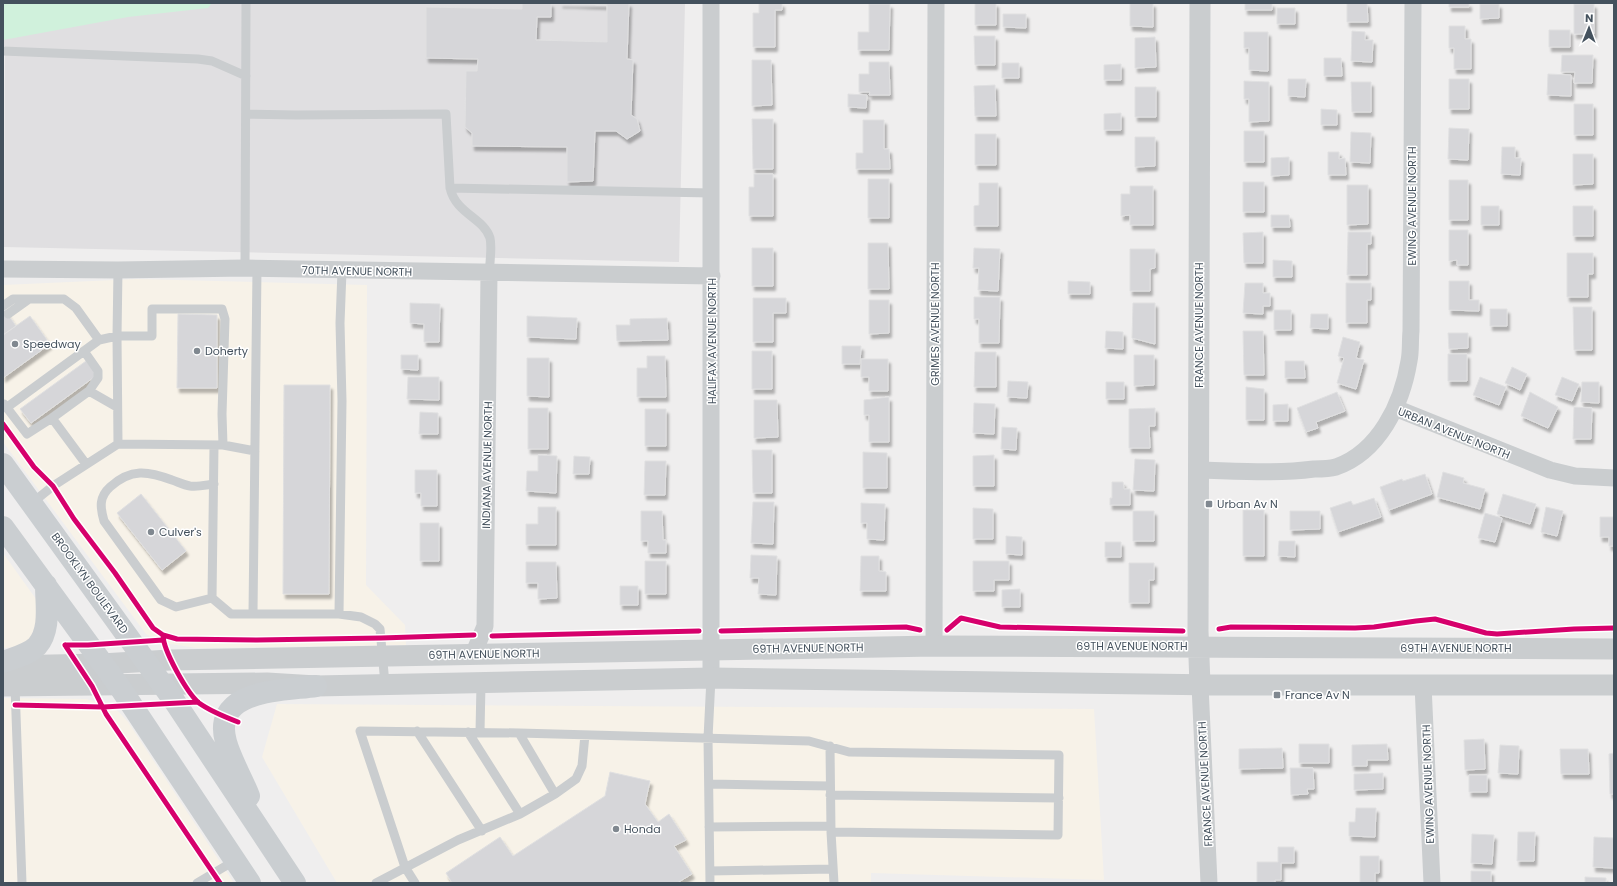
<svg xmlns="http://www.w3.org/2000/svg" width="1617" height="886" viewBox="0 0 1617 886" font-family="Poppins,sans-serif">
	<defs>
		<filter id="shadow"><feDropShadow dx="2.5" dy="4.5" stdDeviation="1" flood-color="#0004"/></filter>
	</defs>
	<rect width="100%" height="100%" fill="#efeeee"/>
	<path fill="#f7f2e8" d="M137 279 367 285 366 585 405 625 406 645 197 648 164 643 146 634 3 442V285Z
		M3 553 36 599 41 610 30 640 19 647 3 648Z
		M3 698 86 699 106 704 119 712 128 722 234 883H3Z
		M277 704 1094 709 1104 880 871 873V883H337L262 757Z"/>
	<path fill="#e0dfe1" d="M3 3H685L679 262 4 247 5 46H3Z"/>
	<path fill="#d0f1dc" d="M3 3H212L208 8 128 17 3 40Z"/>
	<path fill="#d6d6d9" stroke="#e0e0e1" filter="url(#shadow)" d="M522 3H551V17H537L536 40 607 42V5L560 3H629L627 59 633 60 631 115 637 119 640 131 627 139 616 131H595L593 181 567 182V147L472 146V133L465 127 466 71H477L478 59 426 58V7L522 9Z
		M759 3H782V10H775V47H753V13H759Z
		M975 3H996V25H975Z
		M1130 3H1153V27L1130 26Z
		M1245 3H1272V10H1245Z
		M1347 3H1367L1368 22H1347Z
		M1449 3H1469V7H1449Z
		M869 4H890L889 50H858V32H869Z
		M1480 4H1499V18L1480 19Z
		M1574 4H1594V34H1574Z
		M1277 8H1295V24H1277Z
		M1003 14H1026V28L1003 27Z
		M1449 26H1465V39H1471V69H1454V48H1449Z
		M1549 30H1570V47H1549Z
		M1352 31 1365 32V40H1373L1372 62 1351 61Z
		M1244 32H1268V71L1249 70V48H1244Z
		M974 36H995V65H975Z
		M1155 37 1156 67 1135 68V38Z
		M1562 55H1593L1592 83H1574L1575 72H1561Z
		M1324 58H1341L1342 76H1324Z
		M752 60H771L772 105 752 106Z
		M869 62H889L890 95H869L870 92H859V74H869Z
		M1002 63H1019V78H1002Z
		M1121 64V80H1104V65Z
		M1548 74 1571 75V96L1547 95Z
		M1288 79H1306L1305 97 1288 96Z
		M1449 79H1469V109H1449Z
		M1244 81 1269 82V121L1249 122V99H1244Z
		M1351 82H1371V112H1352Z
		M995 85 996 116H975L974 86Z
		M1135 87H1156V117H1135Z
		M848 94 867 95 866 108 848 107Z
		M1574 104H1593V135H1574Z
		M1321 109 1337 110V125H1321Z
		M1121 113V130H1104V114Z
		M752 119H773V169H753Z
		M863 120H884V149H889L890 169H856V153H863Z
		M1449 128 1469 129 1468 160 1448 159Z
		M1244 131H1264V162H1244Z
		M1351 132 1371 133 1370 163 1350 162Z
		M975 134H996V165H975Z
		M1135 137H1155V166L1135 167Z
		M1502 147H1515V158H1521L1520 175 1501 174Z
		M1328 152H1339V159L1345 158 1346 175H1328Z
		M1573 154H1593V184L1573 185Z
		M1289 157V175L1271 176V158Z
		M754 174H773V216H749V187H754Z
		M868 179H889V218H868Z
		M1449 180H1468V220H1449Z
		M1243 182H1264V212H1243Z
		M979 183H998V226H974V206L979 205Z
		M1347 185H1368V224L1347 225Z
		M1130 186H1153V225H1130V215L1121 216V194H1130Z
		M1481 206H1499V225H1481Z
		M1573 206H1593V236H1573Z
		M1271 215H1289L1290 227H1271Z
		M1449 230H1468V265H1457V260L1449 261Z
		M1263 232V263H1244L1243 233Z
		M1348 232H1371V244H1367V275H1347Z
		M868 243H888L889 289H868Z
		M752 248H773V286H752Z
		M974 248 1000 249 998 291 978 290 979 268H973Z
		M1130 249H1155V268L1150 269V291H1130Z
		M1567 253H1593V274H1588V297H1567Z
		M1273 260 1292 261V277H1273Z
		M1068 281 1090 282V294H1068Z
		M1449 281H1469V300H1479V311L1449 310Z
		M1245 283H1263V293H1270V306H1263V314L1243 313Z
		M1346 283H1371V300H1367V323H1346Z
		M974 297H1000L999 343H979V319H974Z
		M753 298H786V313H773V342H753Z
		M869 300H889V333L869 334Z
		M410 303 440 304 439 342H424V324L410 323Z
		M1133 303H1155V344L1132 338Z
		M1573 307H1592V350H1574Z
		M1490 309H1507V326H1490Z
		M5 310 16 326 3 335V312Z
		M1274 310H1291V330H1274Z
		M178 314 217 315V388H177Z
		M1311 314H1328V329L1310 328Z
		M30 316 50 344 3 378V335Z
		M527 316 577 318 576 339 527 337Z
		M667 318 668 340 617 341 616 325H630V319Z
		M1106 331 1123 332V349L1105 348Z
		M1243 331H1263L1264 375H1244Z
		M1448 333H1468V348L1449 349Z
		M1343 337 1360 342 1356 358 1364 360 1356 389 1337 383 1344 358 1338 356Z
		M842 346H861L860 364H842Z
		M752 351H772V389H752Z
		M975 352H996V387H974Z
		M1448 354H1467V381H1448Z
		M401 355H418V370L401 369Z
		M1134 355H1154V385L1134 386Z
		M647 356H665L666 397H637V368H647Z
		M527 358H549V397L527 396Z
		M861 359H888V391H869V377H861Z
		M86 361 97 375 31 423 20 409Z
		M1285 361H1304L1305 378H1285Z
		M1512 367 1527 374 1520 390 1505 383Z
		M408 377H439V400L407 399Z
		M1480 377 1506 387 1499 405 1473 395Z
		M1562 377 1579 384 1572 401 1555 395Z
		M1008 381 1028 382 1027 398 1007 397Z
		M1106 382H1124V399H1106Z
		M1582 382H1599V403L1581 402Z
		M284 385H330L329 594H283Z
		M1246 387 1264 389V420H1246Z
		M1337 392 1345 411 1316 422 1318 428 1306 432 1297 408Z
		M1530 392 1558 407 1548 428 1521 416Z
		M889 397V442H869V415H864V400Z
		M754 400H777L778 437 754 438Z
		M974 403 995 404 994 434 973 433Z
		M1288 404V421H1273V405Z
		M1574 407 1592 408 1591 439H1573Z
		M528 408H548V449H528Z
		M1155 408V426H1149L1150 448H1129V409Z
		M645 409H666V446H645Z
		M420 412 438 413V434H419Z
		M1002 427 1017 428 1016 450 1001 449Z
		M752 450H772V493H753Z
		M863 452 887 453V488H863Z
		M538 455 557 456 556 493 526 491 527 471H538Z
		M994 455V486H973V456Z
		M574 456 590 457 589 474H573Z
		M1135 459 1155 460 1154 491 1133 490Z
		M645 461H666L665 495H644Z
		M415 470H437V506H421V493H415Z
		M1443 472 1464 478 1463 483 1485 489 1480 509 1437 497Z
		M1425 474 1432 494 1389 510 1380 487 1402 479 1403 481Z
		M1112 482H1123L1124 489H1130V505H1110V498H1112Z
		M141 494 186 551 162 570 117 513Z
		M1503 494 1536 504 1530 524 1497 514Z
		M1374 498 1381 517 1338 532 1330 508 1351 501 1353 505Z
		M753 502H774L773 544 751 543Z
		M861 503 885 504 884 540 867 539V523H861Z
		M538 507H556V545H526V524H538Z
		M1546 507 1563 511 1557 536 1541 532Z
		M973 508 993 509V539H973Z
		M1243 510H1264V556H1243Z
		M641 511H662L663 540H666V553H648V541H641Z
		M1133 511H1154V541H1133Z
		M1290 511H1320V529L1290 530Z
		M1485 513 1502 518 1495 542 1478 538Z
		M1600 517H1614V546H1609V537H1600Z
		M420 523H439V561H420Z
		M1006 536 1022 537V555L1006 554Z
		M1279 541H1295V557L1278 556Z
		M1105 542H1121V557H1105Z
		M751 555 777 556 776 595 758 594 759 578H750Z
		M861 556H879V571L886 572V591H860Z
		M645 561H666V594H645Z
		M973 561H1009V580H994V591H973Z
		M526 562H556L557 598 538 599V583H526Z
		M1129 563H1154V580H1149V603H1129Z
		M620 586H638V605H620Z
		M1020 589V607H1002V590Z
		M1484 739 1485 769 1465 770 1464 740Z
		M1299 744H1329V763H1299Z
		M1387 744 1388 760H1367V766H1352V745Z
		M1500 745 1519 746 1518 774 1498 773Z
		M1282 748 1283 768 1239 769V749Z
		M1560 749H1588L1589 774H1561Z
		M1614 753V794H1610L1609 754Z
		M1290 768H1313L1314 789H1307L1308 794 1291 795Z
		M610 772 650 781 645 804 658 822 669 814 686 840 674 846 692 874 677 883H452L446 873 500 837 513 856 605 796Z
		M1383 773V789L1354 790V774Z
		M1469 775H1487V792H1469Z
		M1356 808H1376L1375 837 1349 836V822H1355Z
		M1518 832H1535L1534 861H1517Z
		M1472 834 1494 835 1492 864 1471 863Z
		M1594 837 1614 838 1613 868 1593 867Z
		M1278 847H1294V863H1281V880H1275V883H1257V862H1278Z
		M1360 856H1379V873H1375V883H1360Z
		M1471 871H1491V883H1471Z
		M1585 877 1606 878V883H1585Z"/>
	<g fill="none" stroke-linecap="round" stroke-linejoin="round">
		<path stroke="#cacdcf" stroke-width="9" d="M3 51 198 59 212 61 246 76
			M246 114 296 115 446 114 450 188 711 193
			M450 188C456 214 484 218 490 238 492 246 490 264 489 273
			M245 268 246 3
			M3 306 13 299H64L76 308 99 340
			M8 314 29 299
			M84 351 98 371V378L89 391
			M4 404 27 434 52 418 86 464
			M6 408 99 340 117 336H152V309H222L225 319 222 414 223 445
			M52 418 89 391 117 407
			M118 444 117 336 118 270
			M214 446 212 598 231 614H339L361 617 375 624 380 629 385 684
			M32 503 53 486 118 444 223 445 255 451
			M212 598 176 607 161 600 104 521C100 507 99 497 110 487 131 468 148 471 172 480 178 482 184 485 190 486 198 487 206 485 214 484
			M253 613 257 269
			M339 614 342 401 340 323 342 271
			M15 686 22 883
			M417 731 482 831
			M468 732 520 814
			M480 732 481 684
			M519 733 555 794
			M830 746 831 831
			M709 784 830 786
			M830 795 1059 798
			M709 827 831 826
			M710 871 833 869
			M197 883 234 861
			M376 883 458 840 520 814 555 794 576 779 582 766 585 735
			M415 883 405 867 360 731 519 733 809 741 849 752 1059 755 1058 835 831 832 834 883
			M710 883 708 738 711 678"/>
		<path stroke="#cacdcf" stroke-width="17" d="M3 269 118 270 245 268 712 276
			M1395 408 1550 470 1575 476 1614 478
			M1198 470C1237 471 1276 474 1314 469 1321 469 1329 469 1336 467 1379 452 1402 404 1409 361 1411 352 1410 341 1411 331L1413 3
			M934 646 936 3
			M473 655 485 626 489 273
			M711 678V3
			M1200 685 1209 883
			M1423 685 1432 883"/>
		<path stroke="#cacdcf" stroke-width="21" d="M1200 3 1198 631 1200 685
			M3 666 101 664 170 660 934 646 1614 649
			M3 686 267 683 316 686 711 678 1219 685H1614"/>
		<path stroke="#caced1" stroke-width="22" d="M3 464 175 702 295 883
			M3 527 119 686 250 883
			M3 662C14 658 29 654 37 646 51 630 46 605 46 585
			M249 796C242 778 231 760 226 742 211 689 282 691 316 686"/>
		<g stroke="#fff" stroke-width="8">
			<path id="cycleway" d="M3 424 34 467 53 486 74 519 115 573 153 628 163 635 177 639 257 640 381 638 474 635
				M1219 629 1231 627 1355 628 1374 627 1416 621 1435 619 1486 633 1497 634 1574 629 1614 628
				M947 630 961 618 1000 627 1183 631
				M721 631 906 627 920 630
				M163 635C163 650 187 693 199 703 210 711 225 717 238 722
				M492 636 699 631
				M65 645 92 686 106 714 220 883
				M65 645H88L163 640
				M15 705 103 707 198 702"/>
		</g>
		<use href="#cycleway" stroke="#d6006c" stroke-width="5"/>
	</g>
	<g fill="#808890" stroke="#fff" stroke-width="1.5">
		<circle cx="15" cy="344" r="4"/>
		<circle cx="197" cy="351" r="4"/>
		<rect x="1205" y="500" width="8" height="8" rx="2"/>
		<circle cx="151" cy="532" r="4"/>
		<rect x="1273" y="691" width="8" height="8" rx="2"/>
		<circle cx="616" cy="829" r="4"/>
	</g>
	<g text-anchor="middle" dominant-baseline="central" stroke-width="3" stroke-linejoin="round" paint-order="stroke">
		<g font-size="11" fill="#44515d" stroke="#fff">
			<text transform="translate(1412 206) rotate(-90)">EWING AVENUE NORTH</text>
			<text transform="translate(357 271) rotate(1)">70TH AVENUE NORTH</text>
			<text transform="translate(935 324) rotate(-90)">GRIMES AVENUE NORTH</text>
			<text transform="translate(1199 325) rotate(-90)">FRANCE AVENUE NORTH</text>
			<text transform="translate(712 341) rotate(-90)">HALIFAX AVENUE NORTH</text>
			<text transform="translate(1454 433) rotate(22)">URBAN AVENUE NORTH</text>
			<text transform="translate(487 465) rotate(-89)">INDIANA AVENUE NORTH</text>
			<text transform="translate(90 583) rotate(54)">BROOKLYN BOULEVARD</text>
			<text x="1132" y="646">69TH AVENUE NORTH</text>
			<text transform="translate(808 648) rotate(-1)">69TH AVENUE NORTH</text>
			<text x="1456" y="648">69TH AVENUE NORTH</text>
			<text transform="translate(484 654) rotate(-1)">69TH AVENUE NORTH</text>
			<text transform="translate(1205 784) rotate(-93)">FRANCE AVENUE NORTH</text>
			<text transform="translate(1428 784) rotate(-92)">EWING AVENUE NORTH</text>
		</g>
		<g font-size="11" fill="#44515d" stroke="#fff" text-anchor="start">
			<text x="23" y="344">Speedway</text>
			<text x="205" y="351">Doherty</text>
			<text x="1217" y="504">Urban Av N</text>
			<text x="159" y="532">Culver's</text>
			<text x="1285" y="695">France Av N</text>
			<text x="624" y="829">Honda</text>
		</g>
	</g>
	<rect width="1617" height="886" fill="none" stroke="#44515d" stroke-width="8"/>
	<g transform="translate(1589 28) rotate(1)" stroke="#ffffff" stroke-width="3" paint-order="stroke">
	<path d="M0-3L7 15L0 10L-7 15Z" fill="#44515d"/>
	<text y="-6" font-size="11" font-weight="bold" text-anchor="middle" fill="#44515d">N</text>
	</g>
</svg>
